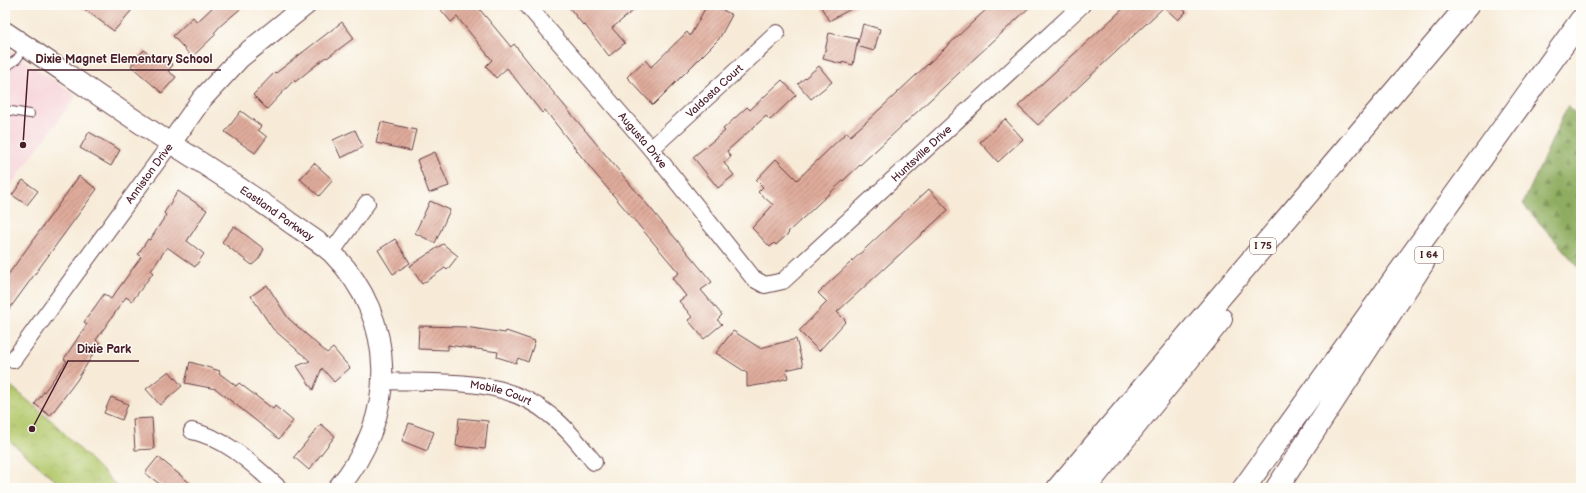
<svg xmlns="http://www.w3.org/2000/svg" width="1586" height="493" viewBox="0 0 1586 493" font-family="'Balsamiq Sans',sans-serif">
	<defs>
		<pattern id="forest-firs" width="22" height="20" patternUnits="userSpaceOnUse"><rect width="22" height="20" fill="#8fad60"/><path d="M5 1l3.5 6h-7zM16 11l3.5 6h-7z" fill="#778c4f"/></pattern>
		<pattern id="park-crowns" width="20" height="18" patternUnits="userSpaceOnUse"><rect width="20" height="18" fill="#b4c96d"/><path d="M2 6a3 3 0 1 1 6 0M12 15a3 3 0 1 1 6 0" fill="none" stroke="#9cac5f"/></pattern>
		<pattern id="building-hatch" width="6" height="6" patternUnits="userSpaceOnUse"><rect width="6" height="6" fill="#dfab9b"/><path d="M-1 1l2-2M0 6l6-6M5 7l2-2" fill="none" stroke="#b78b7f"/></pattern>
	</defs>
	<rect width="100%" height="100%" fill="#fdfcf7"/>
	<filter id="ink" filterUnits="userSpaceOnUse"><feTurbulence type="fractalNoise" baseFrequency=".025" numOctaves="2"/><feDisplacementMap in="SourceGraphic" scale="8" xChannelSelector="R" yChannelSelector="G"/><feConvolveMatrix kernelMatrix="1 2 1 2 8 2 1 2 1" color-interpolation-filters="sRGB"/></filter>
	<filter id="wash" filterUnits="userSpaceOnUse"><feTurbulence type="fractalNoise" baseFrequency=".012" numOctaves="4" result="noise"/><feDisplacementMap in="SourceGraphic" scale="16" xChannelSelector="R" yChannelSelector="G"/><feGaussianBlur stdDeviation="0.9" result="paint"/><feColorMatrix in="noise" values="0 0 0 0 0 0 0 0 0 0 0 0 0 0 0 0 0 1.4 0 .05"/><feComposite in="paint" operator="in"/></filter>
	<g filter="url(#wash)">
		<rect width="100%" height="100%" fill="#f7ebd8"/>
		<path fill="#f6cfd7" d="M5 47 76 96 5 193Z"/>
		<path fill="url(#forest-firs)" stroke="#6c6646" d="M1568 105 1581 120V270L1523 204Z"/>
		<path fill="url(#park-crowns)" stroke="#7f744c" d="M5 381 53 422 119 488H64L5 437Z"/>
		<g id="blocks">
			<path fill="url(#building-hatch)" d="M79 5H136L114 31Z
				M215 5H245L220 26 214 33 216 34 192 57 173 36 193 17 197 22Z
				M437 5H476L511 47 514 44 538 74 712 282 701 290 722 315 717 320 722 324 704 339 688 320 692 317 679 301 686 296 672 278 679 273 592 170 545 110 542 113 507 68 496 78 486 66 492 60 457 17 451 22Z
				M567 5H640L612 28 625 43 609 56 585 25 584 26Z
				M707 5H714L732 15 719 39 653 105 627 77 645 60 651 67 687 32 690 36Z
				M820 5H858L829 21Z
				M991 5H1032L788 232 789 233 776 245 774 243 770 247 752 228 773 205 758 192 763 187 756 180 776 159 797 180 847 132 850 136 865 123Z
				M1127 5H1179L1186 12 1178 20 1164 7 1038 125 1018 106Z
				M342 22 354 38 327 58 326 57 295 82 294 80 267 109 253 95 275 72 276 73Z
				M863 24 880 29 874 51 857 46Z
				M829 33 858 39 853 65 842 62V64L823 59Z
				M144 50 158 62 163 57 173 65 168 71 176 77 162 93 131 66Z
				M819 66 832 82 811 99 798 84Z
				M782 80 796 95 770 120 766 116 727 151 731 157 724 163 734 175 718 188 693 157 725 131 723 129 747 107 750 110Z
				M241 111 261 126 258 130 267 137 255 153 225 132Z
				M1005 119 1023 139 998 162 980 142Z
				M381 122 416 130 411 151 376 143Z
				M355 130 363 147 341 158 333 140Z
				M89 132 120 150 111 166 80 148Z
				M435 152 449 186 429 193 417 160Z
				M314 163 333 180 319 196 300 179Z
				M79 176 97 189 5 315V279Z
				M23 180 38 191 27 205 12 195Z
				M929 189 948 210 837 312 846 321 819 351 799 331 827 302 818 293Z
				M178 191 207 210 187 241 204 254 195 267 167 247 151 271 153 273 132 301 126 297 96 340 100 343 77 380 50 416 35 404 67 361 64 359 87 324 84 322 104 294 111 299 141 257 138 254 148 239 150 240 166 215 164 213Z
				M430 201 450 210 435 243 415 233Z
				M234 226 264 249 259 259 252 265 222 242Z
				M395 239 410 263 393 274 378 250Z
				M443 244 458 256 447 270 445 268 422 284 410 266Z
				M267 285 288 318 327 353 333 348 350 368 334 382 322 368 313 390 297 366 310 361 273 329 251 296Z
				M419 326 465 327 505 333 506 331 535 341 528 362 518 358 516 363 497 357 498 352 448 345V350L418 349Z
				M733 331 760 348 796 339 803 366 786 370 788 378 771 383 747 387V373L716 353Z
				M190 362 220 371 219 373 236 386 239 383 273 409 275 406 293 421 279 439 216 389 185 383Z
				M169 371 182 386 160 405 146 389Z
				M111 397 128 404 122 420 104 413Z
				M152 418 154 449 135 450 133 419Z
				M459 418 488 421 485 449 456 446Z
				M409 423 434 432 427 451 402 441Z
				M321 424 335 436 309 470 294 457Z
				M158 457 196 488H165L145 473Z"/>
		</g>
	</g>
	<g filter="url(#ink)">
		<use href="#blocks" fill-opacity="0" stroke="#643e45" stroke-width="1"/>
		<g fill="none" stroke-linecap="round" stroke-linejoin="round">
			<g stroke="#643e45" stroke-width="10">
				<path id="service" d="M5 68 17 59 26 46
					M5 110 30 114"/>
			</g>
			<g stroke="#643e45" stroke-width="18">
				<g id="minor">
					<path id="s1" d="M527 5 651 149 754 279 765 285 783 281 1082 5"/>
					<path id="s2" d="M651 149 777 33"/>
					<path d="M331 253 367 203"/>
					<path id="s3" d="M13 360 171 143"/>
					<path id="s4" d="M383 381C439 383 504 376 550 415 567 428 580 445 594 462"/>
					<path d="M192 431C228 439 253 465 279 488"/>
				</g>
			</g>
			<g stroke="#643e45" stroke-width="22">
				<g id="tertiary">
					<path id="s5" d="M5 32C61 69 115 108 172 144 213 170 253 195 292 224 305 233 320 242 332 253 398 319 398 418 338 488"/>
					<path d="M171 143 202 99 240 58 306 5"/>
				</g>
			</g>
			<g stroke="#643e45" stroke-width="24">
				<path id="motorway" d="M1058 488 1468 5
					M1085 488 1221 319
					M1244 488 1581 20
					M1277 488 1423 263"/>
			</g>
			<use href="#service" stroke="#fff" stroke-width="8"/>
			<use href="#minor" stroke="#fff" stroke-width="16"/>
			<use href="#tertiary" stroke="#fff" stroke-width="20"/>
			<use href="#motorway" stroke="#fff" stroke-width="22"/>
		</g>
	</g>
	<g text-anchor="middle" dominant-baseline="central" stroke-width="3" stroke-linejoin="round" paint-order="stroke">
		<g fill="#fdfcf7" stroke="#806168" stroke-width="1">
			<rect x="1250" y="238" width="26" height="16" rx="3"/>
			<rect x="1415" y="247" width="28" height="16" rx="3"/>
		</g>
		<g font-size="10" font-weight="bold" fill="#4a1f2b">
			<text x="1263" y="246">I 75</text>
			<text x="1429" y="255">I 64</text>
		</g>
		<g font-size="11" fill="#4a1f2b" stroke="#fdfcf7">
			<text stroke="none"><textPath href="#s2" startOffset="86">Valdosta Court</textPath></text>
			<text stroke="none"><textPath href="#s1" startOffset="178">Augusta Drive</textPath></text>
			<text stroke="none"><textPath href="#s1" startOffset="575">Huntsville Drive</textPath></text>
			<text stroke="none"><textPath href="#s3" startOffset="231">Anniston Drive</textPath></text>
			<text stroke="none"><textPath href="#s5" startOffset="327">Eastland Parkway</textPath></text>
			<text stroke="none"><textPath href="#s4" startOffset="119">Mobile Court</textPath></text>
		</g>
	</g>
	<path fill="none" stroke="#4a1f2b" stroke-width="1.5" d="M23 145L28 70H221M32 429L68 361H139"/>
	<g fill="#4a1f2b" stroke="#fdfcf7" stroke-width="1.5">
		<circle cx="23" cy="145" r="4"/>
		<circle cx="32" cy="429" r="4"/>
	</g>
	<g font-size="12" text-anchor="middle" font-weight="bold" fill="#4a1f2b" stroke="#fdfcf7" stroke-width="3" stroke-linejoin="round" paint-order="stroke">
		<text x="124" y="63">Dixie Magnet Elementary School</text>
		<text x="104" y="353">Dixie Park</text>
	</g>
	<rect width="1586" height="493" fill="none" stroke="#fdfcf7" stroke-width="20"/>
</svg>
